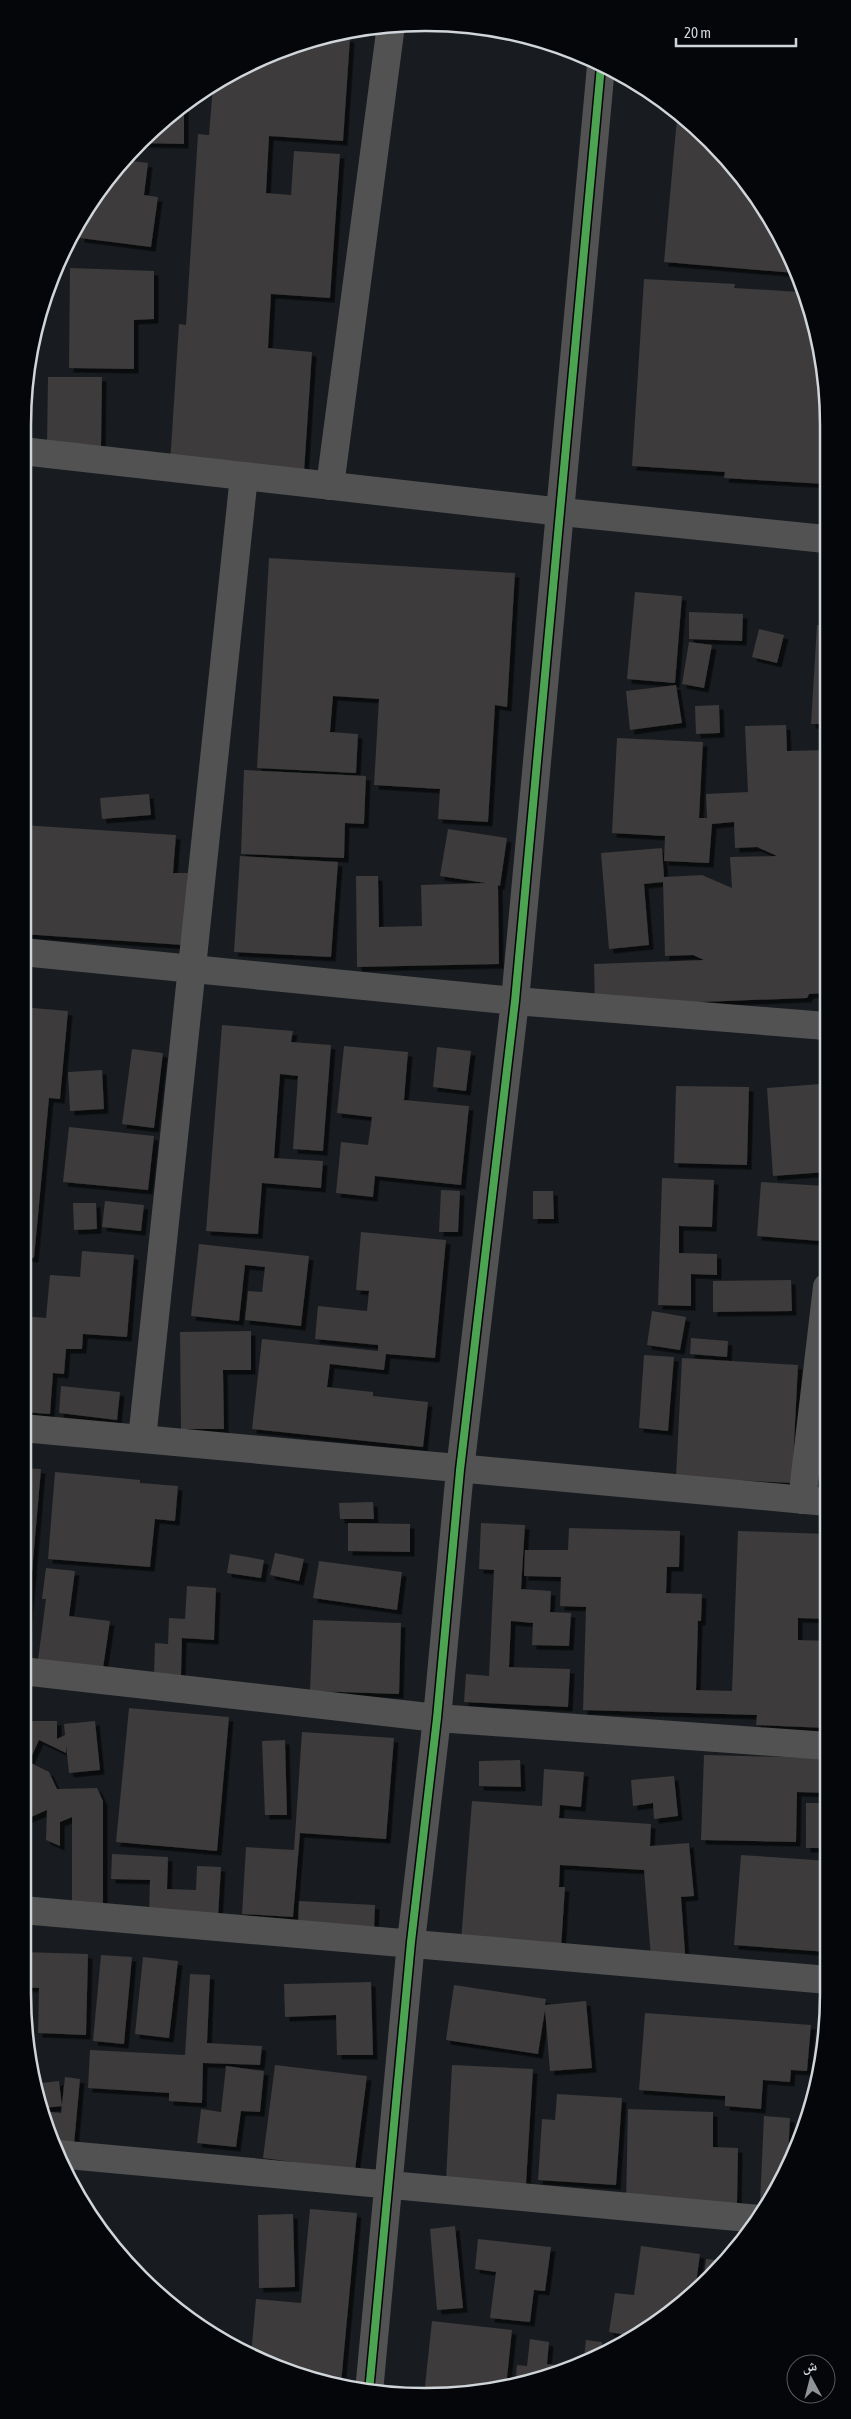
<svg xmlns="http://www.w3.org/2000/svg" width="851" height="2419" viewBox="0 0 851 2419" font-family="'Asap Condensed','Noto Naskh Arabic',sans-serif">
	<defs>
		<filter id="shadow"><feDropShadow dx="4.5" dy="4.5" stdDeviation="0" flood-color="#0009"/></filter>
	</defs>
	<rect width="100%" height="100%" fill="#181c20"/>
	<path fill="#3c3a3a" filter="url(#shadow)" d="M328 36 350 38 343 141 269 136 266 193 291 195 294 151 340 154 330 298 271 294 268 348 312 352 304 472 170 464 179 324 186 325 198 134 209 135 213 85 224 77 296 44Z
		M181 107H184V144L140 143 160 123Z
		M677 118 728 160 787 248 795 273 664 262Z
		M125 160 148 163 144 195 158 197 151 247 80 238 82 218 106 180Z
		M70 268 154 271V319L134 320V369L69 368Z
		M644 279 735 284 734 288 801 292 825 373V484L724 478 725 472 632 466Z
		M48 377H102L101 447 47 445Z
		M269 558 515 573 507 707 495 705 488 822 438 819 440 789 374 785 379 699 333 696 330 732 358 734 356 773 257 768Z
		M635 592 682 596 675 683 627 679Z
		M689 612 743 614 742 641 689 639Z
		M817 625H826V724H811Z
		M759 629 784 635 777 663 752 657Z
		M689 642 712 645 704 688 682 684Z
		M676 685 682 723 630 730 626 691Z
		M719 705 720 733 696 734 695 706Z
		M786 725 787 751 826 750V993L809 994 807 998 595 1006 594 964 704 960 693 955 665 956 663 882 644 884 649 945 609 949 601 853 662 848 664 877 702 875 732 888 730 857 777 856 757 847 735 848 734 822 712 824 709 863 664 861 665 836 612 833 617 738 703 742 699 818H707L706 794 748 792 745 726Z
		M244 770 366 776 364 824 345 823 344 858 241 854Z
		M149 794 151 815 102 819 100 798Z
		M22 825 176 835 173 873H188L183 945 22 934Z
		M448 829 507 838 500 886 498 885 499 964 357 967 356 876H378L379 927 422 926 421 885 486 883 440 876Z
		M240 856 338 862 331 957 234 952Z
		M22 1007 68 1011 60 1099 49 1098 34 1258 22 1257Z
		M222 1025 293 1031 291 1042 331 1045 323 1151 293 1149 298 1076 280 1074 274 1158 323 1161 321 1188 262 1183 258 1234 206 1231Z
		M344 1046 408 1052 404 1100 469 1106 461 1185 375 1176 373 1197 336 1193 341 1142 368 1145 372 1117 337 1113Z
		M437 1047 471 1051 466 1091 433 1087Z
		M132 1049 163 1053 154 1128 122 1124Z
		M102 1070 104 1109 70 1111 68 1072Z
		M821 1084 827 1172 773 1176 767 1088Z
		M676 1086 749 1087 747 1165 674 1163Z
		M69 1127 154 1136 148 1190 63 1182Z
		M662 1178 714 1180 712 1227 679 1226V1253L717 1254V1275L691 1274V1306L658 1305Z
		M761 1182 824 1186 820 1241 757 1236Z
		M441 1190 460 1191 458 1232H439Z
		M533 1191H553L554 1219H533Z
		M105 1201 144 1205 141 1231 102 1227Z
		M73 1203H96L97 1229 74 1230Z
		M361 1232 446 1240 435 1358 386 1354 384 1370 330 1364 327 1387 373 1392V1396L428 1402 423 1447 252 1429 262 1339 378 1351V1345L315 1339 318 1306 367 1311 369 1291 356 1290Z
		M199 1244 309 1256 301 1326 245 1320 248 1291 262 1292 265 1267 245 1265 239 1321 191 1316Z
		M82 1251 134 1255 127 1337 83 1334 82 1349H66L64 1374 53 1373 50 1414 22 1412V1316L46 1318 50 1275 80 1277Z
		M791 1280 792 1311 713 1312V1281Z
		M652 1311 686 1317 680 1350 647 1345Z
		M251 1331V1370H223L224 1429H181L180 1332Z
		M691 1338 728 1341 727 1357 690 1354Z
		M644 1355 674 1357 668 1431 639 1428Z
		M682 1358 798 1365 792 1483 676 1477Z
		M61 1386 120 1392 117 1420 59 1413Z
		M22 1468 41 1469 24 1665H22Z
		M55 1472 140 1480V1483L178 1486 175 1521 155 1519 150 1567 48 1559Z
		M373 1502 374 1519H340L339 1503Z
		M348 1523 410 1524V1552L348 1551Z
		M481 1523 525 1525 521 1589 551 1591 550 1612 571 1613 569 1646 532 1645 533 1623 511 1621 509 1667 570 1669 568 1707 464 1702 466 1674 489 1676 494 1570 479 1569Z
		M569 1528 680 1531 679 1567H667L666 1593 702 1594 701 1621H698L696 1690 732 1691 738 1531 828 1534V1619L798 1618V1640L828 1641 827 1728 756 1725 757 1715 583 1710 586 1607 560 1606 561 1577 524 1576 525 1550H568Z
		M275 1553 304 1559 299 1581 270 1575Z
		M230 1554 264 1560 261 1578 227 1573Z
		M319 1561 402 1572 397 1610 313 1598Z
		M46 1568 75 1571 69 1616 110 1621 103 1668 38 1660 46 1599H42Z
		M187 1586 216 1588 214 1640 182 1638 181 1675 154 1674 155 1643 168 1644 169 1618 185 1619Z
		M313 1620 401 1623 399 1694 310 1691Z
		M129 1708 229 1717 217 1851 116 1842Z
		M22 1721H57V1739L65 1735 64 1724 95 1721 100 1770 69 1773 66 1745V1753L39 1740 29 1762 49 1772 57 1789 97 1788 103 1801V1903H72V1817L60 1822V1846L46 1840 47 1810 22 1821Z
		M302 1732 394 1738 386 1839 300 1833 293 1917 242 1914 246 1847 294 1850Z
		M285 1740 287 1815H265L262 1741Z
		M704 1755 828 1758 827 1793 797 1792 796 1842 701 1840Z
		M520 1760 521 1787 479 1786V1761Z
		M544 1769 584 1772 581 1807 560 1805 559 1818 651 1824 650 1846 689 1843 694 1896 681 1897 686 1967 652 1970 644 1870 560 1865 559 1887H565L561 1948 461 1941 472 1801 542 1806Z
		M674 1776 678 1816 654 1819 653 1803 633 1806 631 1780Z
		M806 1803H828V1848H806Z
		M112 1854 168 1857 167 1889 196 1890 197 1866 221 1867 218 1917 149 1914 150 1880 111 1879Z
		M741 1855 828 1861V1952L734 1945Z
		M299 1901 375 1905 374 1932 298 1927Z
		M22 1952 88 1954 86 2035 38 2033 39 1988 22 1987Z
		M101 1955 132 1957 124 2044 93 2041Z
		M143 1957 178 1961 169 2038 135 2034Z
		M190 1974 210 1975 207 2043 262 2046 260 2065 203 2063 202 2103 169 2101V2093L88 2088 90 2050 185 2055Z
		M371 1982 373 2055H337L336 2015 285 2017 284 1984Z
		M454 1985 546 1999 545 2005 586 2001 592 2068 550 2071 545 2010 538 2054 446 2040Z
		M645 2013 811 2025 807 2071 791 2070 790 2082 763 2080 761 2109 725 2106V2096L639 2090Z
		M275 2065 367 2076 355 2170 263 2158Z
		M452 2065 533 2069 526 2184 446 2180Z
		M226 2066 264 2071 260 2112 241 2111 236 2147 197 2143 201 2109 221 2112Z
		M65 2077 80 2079 74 2144 51 2142 42 2111 61 2113Z
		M59 2081 62 2106 44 2108 41 2083Z
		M557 2094 622 2098 616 2185 538 2180 542 2119 555 2120Z
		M628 2109 713 2112V2147L738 2148 737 2204 626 2202Z
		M764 2116 790 2118 788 2156 767 2203H760Z
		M310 2209 357 2213 341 2383 251 2356 256 2299 301 2303Z
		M293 2214 295 2287 259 2288 258 2215Z
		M455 2226 463 2308 437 2310 430 2229Z
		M478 2239 551 2247 545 2291 534 2290 530 2322 490 2318 496 2272 475 2269Z
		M641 2246 700 2254 695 2291 650 2328 633 2336 609 2332 615 2293 634 2295Z
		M706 2259 725 2261 703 2285Z
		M432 2321 512 2330 506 2387 452 2396 424 2395Z
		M530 2339 549 2342 547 2364 566 2366 530 2383 515 2385 517 2365 527 2366Z
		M586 2340 602 2342V2350L584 2358Z"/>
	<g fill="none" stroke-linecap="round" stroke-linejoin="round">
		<path stroke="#535252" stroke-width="28" d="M330 486 391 25
			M22 952 515 1001 826 1026
			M22 1428 827 1502
			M142 1439 244 476
			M802 1500 827 1287
			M22 1671 437 1718 828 1746
			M22 1910 828 1980
			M57 2154 759 2219
			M369 2392 411 1942 437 1718 460 1470 515 1001 601 66"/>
		<path stroke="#535252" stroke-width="28" d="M22 451 562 512 825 539"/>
		<g stroke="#040609" stroke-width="11">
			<path id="cycleway" d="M369 2392 411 1942 437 1718 460 1470 515 1001 601 66"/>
		</g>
		<use href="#cycleway" stroke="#4ca352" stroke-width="8"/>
	</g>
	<path d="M0 0H851V2419H0ZM425 31H426A394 394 0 0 1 820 425V1994A394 394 0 0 1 426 2388H425A394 394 0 0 1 31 1994V425A394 394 0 0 1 425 31Z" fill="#040609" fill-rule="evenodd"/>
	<path fill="none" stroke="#d0d5da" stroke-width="2.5" d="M425 31H426A394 394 0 0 1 820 425V1994A394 394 0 0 1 426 2388H425A394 394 0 0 1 31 1994V425A394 394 0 0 1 425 31Z"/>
	<g transform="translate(811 2379) rotate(353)"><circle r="24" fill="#040609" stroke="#56595d"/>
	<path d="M0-4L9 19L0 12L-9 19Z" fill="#909499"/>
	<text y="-8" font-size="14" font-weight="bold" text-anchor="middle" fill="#d0d5da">ش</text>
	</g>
	<path d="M676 38v8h120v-8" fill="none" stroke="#d0d5da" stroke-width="2.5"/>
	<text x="684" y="38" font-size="15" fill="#d0d5da" stroke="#040609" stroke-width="4" paint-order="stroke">20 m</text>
</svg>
